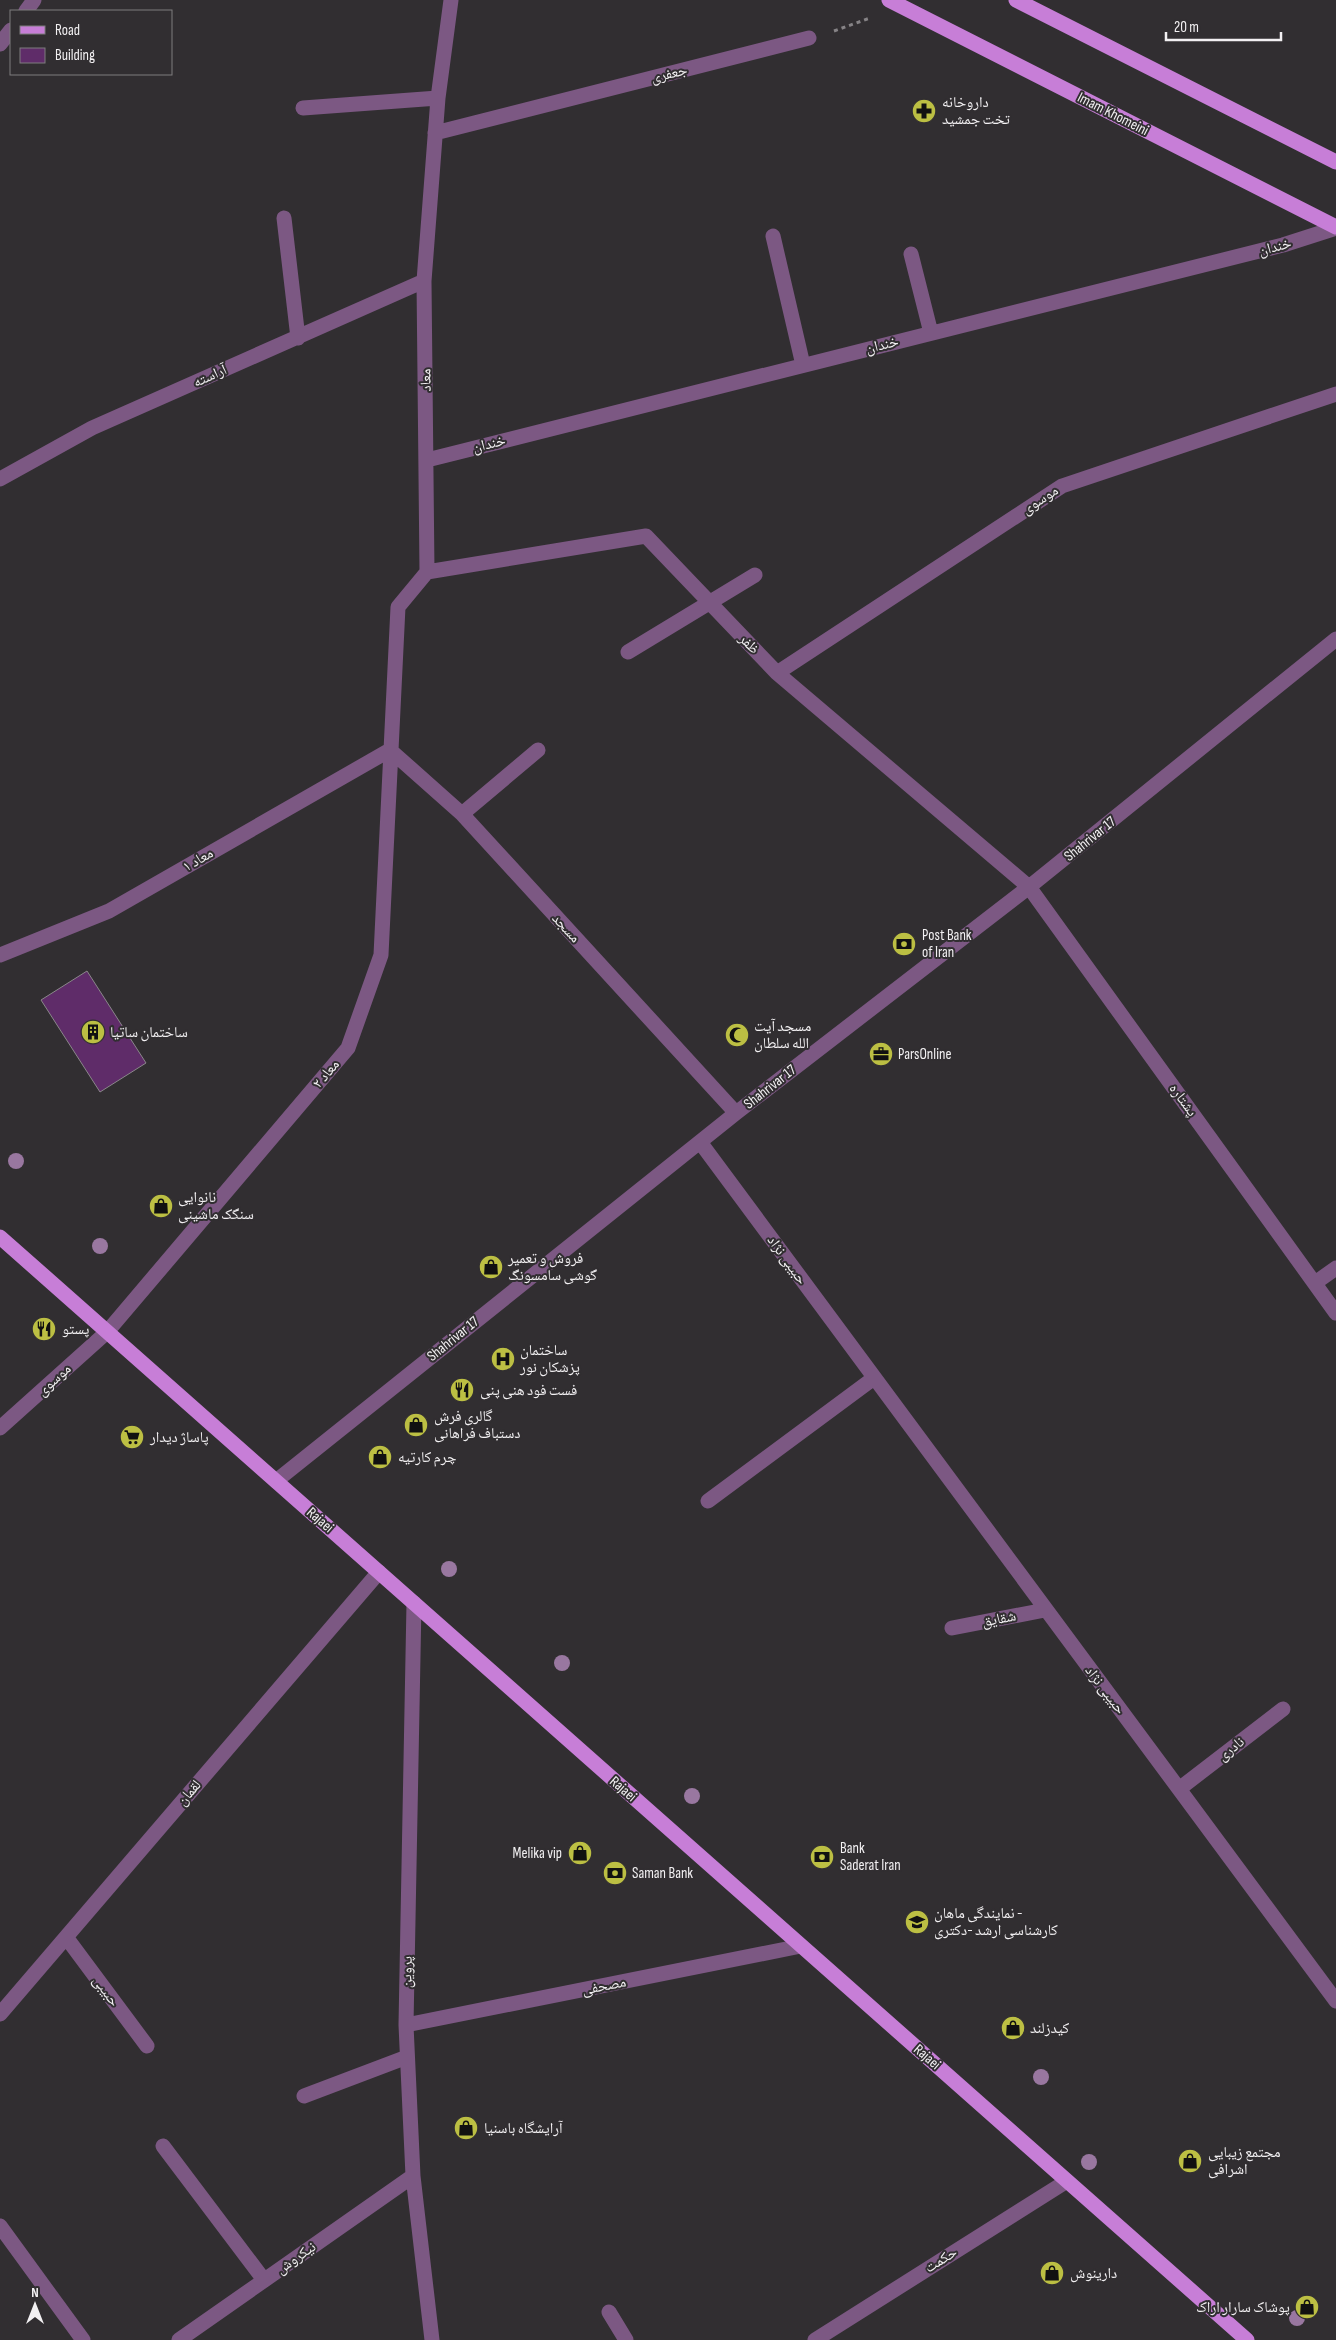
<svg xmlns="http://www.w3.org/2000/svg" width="1336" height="2340" viewBox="0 0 1336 2340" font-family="'Sofia Sans Condensed','Noto Naskh Arabic',sans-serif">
	<rect width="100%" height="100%" fill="#312e31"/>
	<path fill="#5f2c69" stroke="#8a878a" d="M87 971 146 1063 100 1092 41 1000Z"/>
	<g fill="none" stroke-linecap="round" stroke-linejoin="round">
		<path stroke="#868386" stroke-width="3" stroke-dasharray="4 4" stroke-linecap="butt" d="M834 31 870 18"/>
		<path stroke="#7c5883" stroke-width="15" d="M26 11 34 0
			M0 44 11 30
			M303 108 438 98
			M435 133 809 38
			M284 218 298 338
			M773 236 803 365
			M911 254 931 333
			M427 460 1283 245 1336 228
			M0 479 92 428 424 281
			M427 572 646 536 777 673 1029 887 1336 1313
			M628 652 755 575
			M777 673 1062 486 1336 394
			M390 750 462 814 736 1113
			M462 814 538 750
			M0 955 109 911 390 750
			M700 1142 1336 2001
			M1315 1283 1336 1268
			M0 1428 107 1332 348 1048 381 955 398 607 427 572 424 281 438 98 451 0
			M276 1481 736 1113 1029 887 1336 639
			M708 1501 874 1378
			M414 1603 406 2025 413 2176 432 2340
			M952 1628 1045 1610
			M1179 1789 1283 1709
			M66 1937 147 2046
			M0 2014 379 1572
			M406 2025 801 1946
			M304 2096 407 2057
			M163 2146 264 2280
			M0 2226 83 2340
			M609 2312 626 2340
			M179 2340 413 2176
			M815 2340 1067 2181"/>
		<path stroke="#c77ed7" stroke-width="15" d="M889 0 1336 227
			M1016 0 1336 162
			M0 1237 1247 2340"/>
	</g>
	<g fill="#9977a0">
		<circle cx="16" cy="1161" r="8"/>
		<circle cx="100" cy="1246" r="8"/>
		<circle cx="449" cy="1569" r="8"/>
		<circle cx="562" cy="1663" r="8"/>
		<circle cx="692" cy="1796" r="8"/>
		<circle cx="1041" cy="2077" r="8"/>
		<circle cx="1089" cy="2162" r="8"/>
		<circle cx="1297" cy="2318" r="8"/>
	</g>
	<defs>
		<g id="pharmacy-disc" transform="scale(1.25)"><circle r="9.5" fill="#bcbf43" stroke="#312e31"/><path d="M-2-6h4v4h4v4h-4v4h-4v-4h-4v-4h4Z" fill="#111"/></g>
		<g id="bank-disc" transform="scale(1.25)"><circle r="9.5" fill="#bcbf43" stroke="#312e31"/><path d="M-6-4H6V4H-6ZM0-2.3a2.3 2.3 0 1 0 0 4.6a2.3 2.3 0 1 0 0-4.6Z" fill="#111"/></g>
		<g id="building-disc" transform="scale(1.25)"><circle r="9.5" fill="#bcbf43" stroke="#312e31"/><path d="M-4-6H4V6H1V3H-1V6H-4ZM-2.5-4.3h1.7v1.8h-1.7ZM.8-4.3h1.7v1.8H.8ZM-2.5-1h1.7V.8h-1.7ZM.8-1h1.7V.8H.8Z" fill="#111"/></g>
		<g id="mosque-disc" transform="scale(1.25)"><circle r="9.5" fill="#bcbf43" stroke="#312e31"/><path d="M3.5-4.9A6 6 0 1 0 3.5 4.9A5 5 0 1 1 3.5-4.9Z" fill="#111"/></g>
		<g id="office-disc" transform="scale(1.25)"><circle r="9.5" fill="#bcbf43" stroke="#312e31"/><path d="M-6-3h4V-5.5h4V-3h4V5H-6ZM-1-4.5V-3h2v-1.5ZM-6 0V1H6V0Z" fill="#111"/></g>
		<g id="shop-disc" transform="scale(1.25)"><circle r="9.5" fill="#bcbf43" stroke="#312e31"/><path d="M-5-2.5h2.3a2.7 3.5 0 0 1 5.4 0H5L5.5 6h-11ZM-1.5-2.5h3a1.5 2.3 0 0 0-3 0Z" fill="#111"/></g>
		<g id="restaurant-disc" transform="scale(1.25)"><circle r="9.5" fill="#bcbf43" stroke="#312e31"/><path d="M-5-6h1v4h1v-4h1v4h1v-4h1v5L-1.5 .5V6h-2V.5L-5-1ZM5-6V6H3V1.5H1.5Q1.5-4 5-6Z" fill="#111"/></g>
		<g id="hospital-disc" transform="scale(1.25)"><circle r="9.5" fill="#bcbf43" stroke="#312e31"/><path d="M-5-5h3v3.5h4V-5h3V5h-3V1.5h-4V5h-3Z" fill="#111"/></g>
		<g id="supermarket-disc" transform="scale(1.25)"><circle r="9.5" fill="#bcbf43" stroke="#312e31"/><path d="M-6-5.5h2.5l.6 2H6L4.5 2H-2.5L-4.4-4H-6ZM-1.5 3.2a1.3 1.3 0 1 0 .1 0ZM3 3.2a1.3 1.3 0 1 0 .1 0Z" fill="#111"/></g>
		<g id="school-disc" transform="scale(1.25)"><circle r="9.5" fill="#bcbf43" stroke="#312e31"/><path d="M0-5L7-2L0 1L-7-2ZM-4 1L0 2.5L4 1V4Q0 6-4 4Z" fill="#111"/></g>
	</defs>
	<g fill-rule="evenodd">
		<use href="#pharmacy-disc" x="924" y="111"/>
		<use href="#bank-disc" x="904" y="944"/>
		<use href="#building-disc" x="93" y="1032"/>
		<use href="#mosque-disc" x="737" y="1035"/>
		<use href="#office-disc" x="881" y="1054"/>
		<use href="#shop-disc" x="161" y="1206"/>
		<use href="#shop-disc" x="491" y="1267"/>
		<use href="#restaurant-disc" x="44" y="1329"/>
		<use href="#hospital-disc" x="503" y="1359"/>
		<use href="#restaurant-disc" x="462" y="1390"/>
		<use href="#shop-disc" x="416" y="1425"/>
		<use href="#supermarket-disc" x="132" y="1437"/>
		<use href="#shop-disc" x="380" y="1457"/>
		<use href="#shop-disc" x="580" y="1853"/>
		<use href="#bank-disc" x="822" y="1857"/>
		<use href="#bank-disc" x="615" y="1873"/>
		<use href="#school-disc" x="917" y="1922"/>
		<use href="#shop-disc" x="1013" y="2028"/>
		<use href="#shop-disc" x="466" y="2128"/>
		<use href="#shop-disc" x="1190" y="2161"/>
		<use href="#shop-disc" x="1052" y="2273"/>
		<use href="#shop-disc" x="1307" y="2307"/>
	</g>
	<g text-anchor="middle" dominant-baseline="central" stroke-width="4" stroke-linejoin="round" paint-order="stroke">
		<g font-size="15" fill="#f2f0f2" stroke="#312e31">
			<text transform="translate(669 74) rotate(-14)">جعفری</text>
			<text transform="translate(1113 114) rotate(27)">Imam Khomeini</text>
			<text transform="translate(1275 247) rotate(-15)">خندان</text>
			<text transform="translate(882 345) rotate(-14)">خندان</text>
			<text transform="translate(210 376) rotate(-24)">آراسته</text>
			<text transform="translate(426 380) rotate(-91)">معاد</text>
			<text transform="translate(489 444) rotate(-14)">خندان</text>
			<text transform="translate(1040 500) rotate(-33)">موسوی</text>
			<text transform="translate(749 644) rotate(46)">ظفر</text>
			<text transform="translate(1090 839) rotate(-39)">Shahrivar 17</text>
			<text transform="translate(198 860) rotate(-30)">معاد ۱</text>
			<text transform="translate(566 928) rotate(47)">مسجد</text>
			<text transform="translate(326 1074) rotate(-50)">معاد ۲</text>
			<text transform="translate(770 1087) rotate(-38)">Shahrivar 17</text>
			<text transform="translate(1183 1100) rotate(54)">پشتاره</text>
			<text transform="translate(787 1260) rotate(54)">حبیبی نژاد</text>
			<text transform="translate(453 1339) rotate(-39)">Shahrivar 17</text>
			<text transform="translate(54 1380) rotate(-42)">موسوی</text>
			<text transform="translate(320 1520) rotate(41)">Rajaei</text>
			<text transform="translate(999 1619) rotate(-11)">شقایق</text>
			<text transform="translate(1105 1690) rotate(53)">حبیبی نژاد</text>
			<text transform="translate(1231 1749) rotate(-38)">نادری</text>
			<text transform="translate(623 1789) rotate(41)">Rajaei</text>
			<text transform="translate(189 1793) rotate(-49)">لقمان</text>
			<text transform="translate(407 1972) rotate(-89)">پروین</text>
			<text transform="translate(604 1986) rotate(-11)">مصحفی</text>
			<text transform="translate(106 1991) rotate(54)">حبیبی</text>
			<text transform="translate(927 2057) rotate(41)">Rajaei</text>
			<text transform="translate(296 2258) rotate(-35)">نیکروش</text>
			<text transform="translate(941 2260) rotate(-32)">حکمت</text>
		</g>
		<g font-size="15" fill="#f2f0f2" stroke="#312e31" text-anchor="start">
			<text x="942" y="102">داروخانه<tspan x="942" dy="17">تخت جمشید</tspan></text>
			<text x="922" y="935">Post Bank<tspan x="922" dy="17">of Iran</tspan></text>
			<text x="754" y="1026">مسجد آیت<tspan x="754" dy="17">الله سلطان</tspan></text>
			<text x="110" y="1032">ساختمان ساتیا</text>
			<text x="898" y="1054">ParsOnline</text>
			<text x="178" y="1197">نانوایی<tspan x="178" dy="17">سنگک ماشینی</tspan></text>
			<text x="508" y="1258">فروش و تعمیر<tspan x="508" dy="17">گوشی سامسونگ</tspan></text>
			<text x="62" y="1329">پستو</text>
			<text x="520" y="1350">ساختمان<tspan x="520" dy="17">پزشکان نور</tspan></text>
			<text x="480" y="1390">فست فود هنی پنی</text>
			<text x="434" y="1416">گالری فرش<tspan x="434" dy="17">دستباف فراهانی</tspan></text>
			<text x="150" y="1437">پاساژ دیدار</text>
			<text x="398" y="1457">چرم کارتیه</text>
			<text x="840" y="1848">Bank<tspan x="840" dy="17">Saderat Iran</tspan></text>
			<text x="562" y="1853" text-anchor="end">Melika vip</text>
			<text x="632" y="1873">Saman Bank</text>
			<text x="934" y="1913">نمایندگی ماهان -<tspan x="934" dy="17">کارشناسی ارشد -دکتری</tspan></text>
			<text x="1030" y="2028">کیدزلند</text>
			<text x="484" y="2128">آرایشگاه باسنیا</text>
			<text x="1208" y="2152">مجتمع زیبایی<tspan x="1208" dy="17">اشرافی</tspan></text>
			<text x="1070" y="2273">دارینوش</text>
			<text x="1290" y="2307" text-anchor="end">پوشاک سارار اراک</text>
		</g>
	</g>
	<rect x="10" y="10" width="162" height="65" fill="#312e31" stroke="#7e7c7e"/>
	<rect x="20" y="26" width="25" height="8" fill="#c77ed7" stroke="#7e7c7e"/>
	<text x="55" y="35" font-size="15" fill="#f2f0f2">Road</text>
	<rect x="20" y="48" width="25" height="15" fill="#5f2c69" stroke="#7e7c7e"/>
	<text x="55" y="60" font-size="15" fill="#f2f0f2">Building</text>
	<g transform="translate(35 2305)" stroke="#312e31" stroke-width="4" paint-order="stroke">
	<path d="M0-4L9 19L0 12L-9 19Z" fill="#f2f0f2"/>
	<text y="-8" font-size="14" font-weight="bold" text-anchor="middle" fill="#f2f0f2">N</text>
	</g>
	<path d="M1166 32v8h115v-8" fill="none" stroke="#f2f0f2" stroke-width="2.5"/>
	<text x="1174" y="32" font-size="15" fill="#f2f0f2" stroke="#312e31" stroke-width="4" paint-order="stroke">20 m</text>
</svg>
